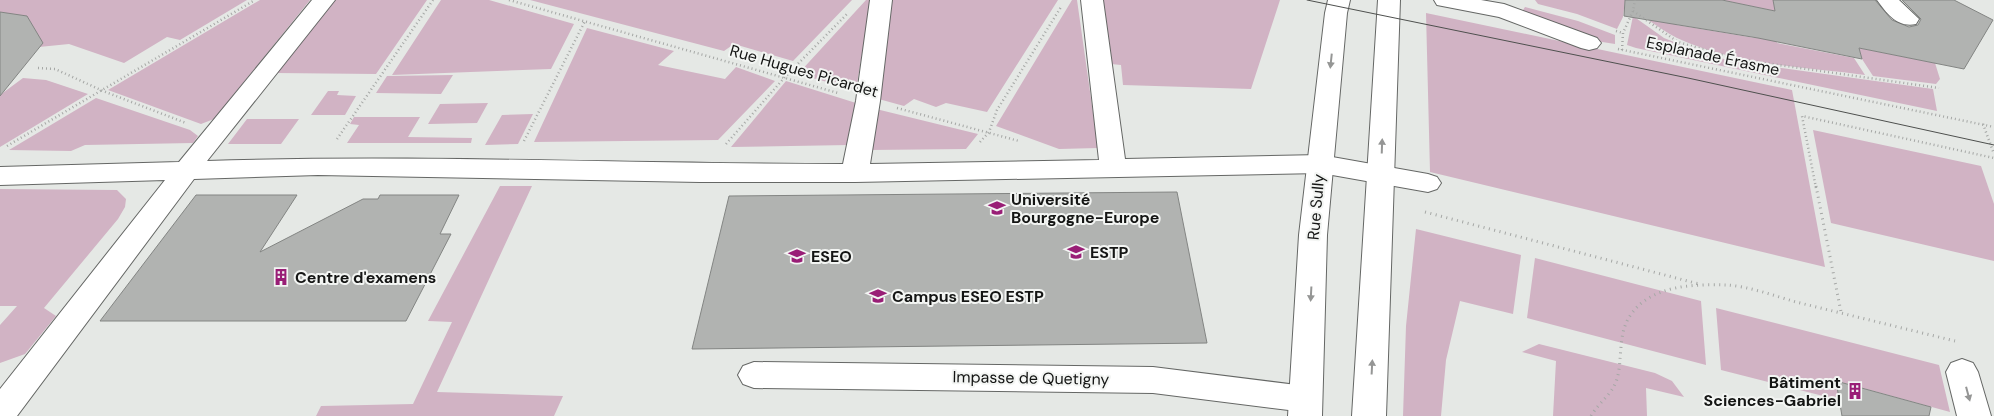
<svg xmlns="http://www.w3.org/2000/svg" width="1994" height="416" viewBox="0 0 1994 416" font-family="'DM Sans',sans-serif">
	<rect width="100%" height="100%" fill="#e5e8e5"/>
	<path fill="#d1b3c4" d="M0 0H247L180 40 167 37 124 63 69 44 39 47 0 12Z
		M260 0H310L214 119 201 124 108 90Z
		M335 0H427L376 74 276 73Z
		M441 0H489L574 24 551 69 392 75Z
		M530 0H852L793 61 734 44 724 51Z
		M866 0H871L856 90 798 74Z
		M888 0H1058L987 112 946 103 936 107 914 99 904 106 875 98Z
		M1072 0H1077L1098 148 1059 149 996 126Z
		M1101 0H1280L1251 89 1123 85 1121 65 1111 64Z
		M1535 0H1625L1623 17 1617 29 1577 14 1538 4Z
		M1677 0V25L1755 38 1776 37 1777 43 1854 58 1865 75C1803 67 1735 65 1677 38 1667 33 1658 26 1648 20Z
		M1722 0H1773L1775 11Z
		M1525 7 1578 21 1615 35V44L1596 41 1521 13Z
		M1426 13 1792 90 1825 267 1430 172Z
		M1633 16 1664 38 1704 54 1732 61 1933 89 1937 111 1636 48 1627 45Z
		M587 28 674 51 658 65 725 79 736 67 775 81 718 140 534 142Z
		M1859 48 1935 63 1940 79 1936 84 1873 76 1862 59Z
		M453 75 441 94 376 93 387 76Z
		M23 78 46 80 88 94 0 147V95Z
		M786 81 856 103 849 145 731 147Z
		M328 91H339L337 95 356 96 345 115H311Z
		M96 98 190 130 198 136 193 143 85 145 71 151 9 150Z
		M488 103 477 123 428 124 440 104Z
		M872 108 978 134 966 149 869 150Z
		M533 114 518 144 485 145 502 115Z
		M354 117H420L408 137 472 138 471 143H347L359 125 350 124Z
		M247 119H299L281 144H228Z
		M1813 130 1981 166 1994 204V261L1831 223Z
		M500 186H532L437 392 563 396 554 416H316L321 406 413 404 452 322 428 321Z
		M0 189 117 190 126 199 125 207 118 219 44 308 56 316 25 354 0 363V325L17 306H0Z
		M1416 229 1521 255 1513 314 1460 301 1446 360 1441 416H1403L1406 326Z
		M1535 258 1701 301 1706 365 1527 318Z
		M1716 308 1939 365 1950 412 1837 381 1839 400 1721 370Z
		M1539 344 1655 373 1672 381 1684 397 1646 388 1647 416H1553L1556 361 1522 352Z"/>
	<path fill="#b1b3b1" stroke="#838583" d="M1625 0H1722L1775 11 1773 0H1875L1892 20 1909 27 1918 25 1921 19 1902 0H1954L1993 20 1964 69 1859 48 1862 59 1758 38 1624 16Z
		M0 12 27 16 43 43 0 96Z
		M1177 192 1207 343 692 349 729 196Z
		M196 195H297L260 252 363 199H378L380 195H459L440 234H451L406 321H100Z
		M1836 381 1931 407 1929 416H1842Z"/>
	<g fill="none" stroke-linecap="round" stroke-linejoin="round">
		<g stroke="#656765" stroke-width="2">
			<path id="minor" d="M312 0H335L207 161C419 154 631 164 843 164L856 101 870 0H892L880 101 870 164 1099 160 1081 0H1103L1125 159 1321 155 1428 174 1437 177 1441 183 1437 189 1428 192 1321 173 855 182H700L318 175 194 179 17 416H0V389L165 180 0 185V167L179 162Z
				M1434 0H1481L1504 4 1597 38 1601 43 1597 48 1589 50 1581 48 1499 17 1437 5Z
				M1877 0H1899L1919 19 1916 24C1898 28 1887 14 1877 0Z
				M1962 359 1973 363 1978 372 1991 416H1957L1946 372 1951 363Z
				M754 362 1153 367 1305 386 1317 390 1321 399 1317 408 1305 412 1153 393 754 388 743 384 738 375 743 366Z"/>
		</g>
		<g stroke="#656765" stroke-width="2">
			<path id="major" d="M1328 0H1350L1347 13 1327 235 1322 416H1288L1299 235 1325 13Z
				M1378 0H1400L1386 416H1352Z"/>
		</g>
		<path stroke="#a5a7a5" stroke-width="2.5" stroke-dasharray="1 3" stroke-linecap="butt" d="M509 0 838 93
			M1633 11 1678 42 1737 59 1939 88
			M1616 31 1623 33
			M1618 49 1994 127
			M1622 50 1623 33 1633 11 1635 0
			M38 68 55 69 103 91 186 123
			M897 108 1019 141
			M1983 124 1994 154
			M337 139 433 0
			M524 141 585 21
			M980 142 989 132 997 110 1061 7
			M726 144 785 77 847 14
			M7 146 255 0
			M1816 188 1802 116 1994 158"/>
		<path stroke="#a5a7a5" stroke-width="3" stroke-dasharray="1 4.5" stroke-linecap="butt" d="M1816 186 1841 312
			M1425 212 1699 284
			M1591 416C1599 402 1612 395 1617 379 1623 358 1617 332 1632 313 1653 285 1694 284 1726 285 1748 286 1775 296 1796 302 1849 315 1902 328 1955 341"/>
		<use href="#minor" fill="#fff" fill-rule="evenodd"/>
		<use href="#major" fill="#fff" fill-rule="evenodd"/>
		<path stroke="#4e504e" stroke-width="1" d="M1307 0 1688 78 1994 145"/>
	</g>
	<defs><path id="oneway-solid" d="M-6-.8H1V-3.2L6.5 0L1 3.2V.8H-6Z" transform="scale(1.25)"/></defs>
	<g fill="#959695">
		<use href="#oneway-solid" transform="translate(1331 61) rotate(96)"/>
		<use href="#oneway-solid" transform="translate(1382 146) rotate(-88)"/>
		<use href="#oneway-solid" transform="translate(1311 294) rotate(93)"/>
		<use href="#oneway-solid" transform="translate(1372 367) rotate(-87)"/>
		<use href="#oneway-solid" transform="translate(1968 394) rotate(75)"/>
	</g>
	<defs>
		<g id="university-bare" transform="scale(1.35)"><path d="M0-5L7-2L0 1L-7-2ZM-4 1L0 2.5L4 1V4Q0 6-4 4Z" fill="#991e76" stroke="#f3f5f3" stroke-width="2.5" paint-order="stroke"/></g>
		<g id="building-bare" transform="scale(1.35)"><path d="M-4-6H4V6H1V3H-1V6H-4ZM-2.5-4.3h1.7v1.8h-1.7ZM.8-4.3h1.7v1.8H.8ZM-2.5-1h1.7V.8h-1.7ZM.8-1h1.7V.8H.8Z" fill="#991e76" stroke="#f3f5f3" stroke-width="2.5" paint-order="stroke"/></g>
	</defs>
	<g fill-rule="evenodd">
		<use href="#university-bare" x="997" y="208"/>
		<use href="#university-bare" x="1076" y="252"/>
		<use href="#university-bare" x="797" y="256"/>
		<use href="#building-bare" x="281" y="277"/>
		<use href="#university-bare" x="878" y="296"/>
		<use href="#building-bare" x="1855" y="391"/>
	</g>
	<g text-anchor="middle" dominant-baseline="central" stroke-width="4" stroke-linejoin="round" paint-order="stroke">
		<g font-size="16" fill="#141514" stroke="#f3f5f3">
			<text transform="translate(1713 56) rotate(12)">Esplanade Érasme</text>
			<text transform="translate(804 71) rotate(16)">Rue Hugues Picardet</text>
			<text transform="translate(1316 207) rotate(-85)">Rue Sully</text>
			<text transform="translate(1031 378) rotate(1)">Impasse de Quetigny</text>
		</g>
		<g font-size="16" font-weight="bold" fill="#141514" stroke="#f3f5f3" text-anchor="start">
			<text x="1011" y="199">Université<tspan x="1011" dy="18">Bourgogne-Europe</tspan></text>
			<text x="1090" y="252">ESTP</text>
			<text x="811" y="256">ESEO</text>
			<text x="295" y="277">Centre d'examens</text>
			<text x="892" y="296">Campus ESEO ESTP</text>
			<text x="1841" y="382" text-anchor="end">Bâtiment<tspan x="1841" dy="18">Sciences-Gabriel</tspan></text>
		</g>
	</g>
</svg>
